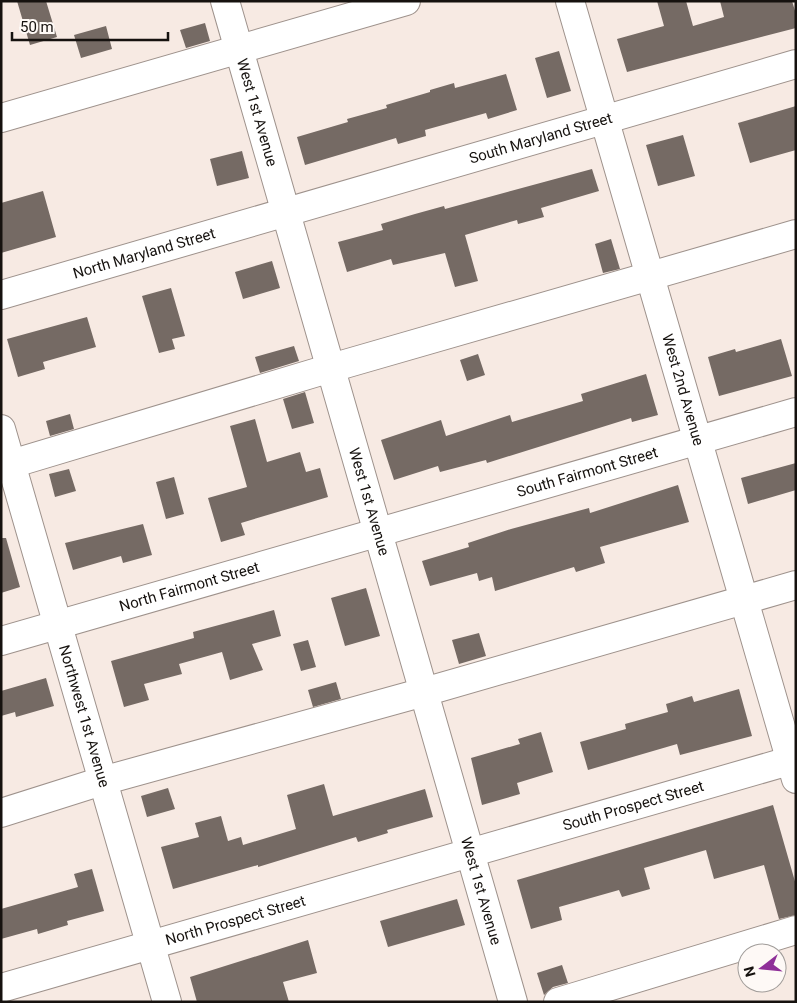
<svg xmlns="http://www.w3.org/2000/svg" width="797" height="1003" viewBox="0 0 797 1003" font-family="Roboto,sans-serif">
	<rect width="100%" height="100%" fill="#f7eae3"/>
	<path fill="#756a64" d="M17 1H46L57 37 30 45Z
		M657 1H686L693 26 724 17 720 1H792L796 14V28L627 72 617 39 664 26Z
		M205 23 210 41 186 48 180 30Z
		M106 26 112 49 81 58 74 35Z
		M559 51 571 91 547 98 535 58Z
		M506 74 517 110 488 119 486 113 425 130 426 136 398 144 396 138 305 165 297 137 348 122 347 119 387 108 386 105 430 92V90L454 83 455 88Z
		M796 106V150L750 163 738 123Z
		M683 135 695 176 658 186 646 145Z
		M242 151 249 178 217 186 210 159Z
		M592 169 599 191 541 208 544 217 518 224 517 220 465 235 478 281 455 287 445 253 393 265 391 259 347 272 338 242 383 230 381 224 415 214 444 206 445 209Z
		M43 191 56 237 1 253V203Z
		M611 239 620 269 603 273 595 244Z
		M272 261 280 288 243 299 235 272Z
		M171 288 185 336 172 339 175 349 159 353 142 296Z
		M87 317 96 347 43 362 45 369 18 377 7 339Z
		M781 339 792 376 719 396 708 357 735 349 736 352Z
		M294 346 299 361 260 373 255 357Z
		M478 354 485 375 467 381 460 360Z
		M646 374 658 415 632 422 631 418 487 463 486 460 440 472 438 466 394 480 381 440 441 420 446 436 510 415 512 422 583 401 581 394Z
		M305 392 314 423 292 429 283 399Z
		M70 414 74 429 50 436 46 421Z
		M255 419 267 462 300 452 306 472 320 468 328 497 241 523 245 535 221 542 208 498 247 487 230 426Z
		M796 463V490L748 504 741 478Z
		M69 469 76 491 55 497 49 474Z
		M174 477 184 514 166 519 156 482Z
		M678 485 689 522 600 547 605 563 576 572 574 567 495 591 492 577 479 581 477 573 430 586 422 561 469 547 468 543 511 529 589 508 590 513Z
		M143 524 152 555 123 563 121 556 73 570 65 543Z
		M1 538H6L20 587 1 593Z
		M366 588 380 636 345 646 331 598Z
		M274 610 281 636 252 644 263 670 230 680 222 652 179 664 182 674 144 684 149 700 124 707 111 661 194 638 193 632Z
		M479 633 486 656 459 664 452 640Z
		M308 640 316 667 301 671 293 644Z
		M46 678 54 706 16 717 15 712 1 716V691Z
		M336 682 341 699 313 707 308 690Z
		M739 689 752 736 680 755 677 744 588 770 580 742 626 729 625 724 668 712 666 704 692 696 694 702Z
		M541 732 553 772 517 783 520 794 482 805 471 758 520 744 518 739Z
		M324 784 333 816 425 789 433 817 387 830 388 833 358 842 356 837 258 867V865L173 889 161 847 199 837 195 823 221 816 228 841 241 837 243 845 296 829 287 795Z
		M168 788 175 809 147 817 141 796Z
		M773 805 796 885V915L779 919 764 865 714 879 706 850 644 868 650 889 622 897 619 890 559 907 562 920 531 929 517 880Z
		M92 869 104 911 67 921 68 925 38 934 37 929 1 939V909L78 887 74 874Z
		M457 899 465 925 388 947 380 921Z
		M308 940 317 973 283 982 289 1002H197L190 977Z
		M562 965 568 983 553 987 544 995 537 973Z"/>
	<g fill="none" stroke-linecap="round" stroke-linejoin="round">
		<g stroke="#9e928c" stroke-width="30">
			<g id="minor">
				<path id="s1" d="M225 1 513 1002"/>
				<path id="s2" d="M570 1 796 779"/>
				<path d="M1 118 406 1"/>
				<path id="s3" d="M1 295 796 64"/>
				<path id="s4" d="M1 429 167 1002"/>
				<path d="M1 467 331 368 796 234"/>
				<path id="s5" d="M1 641 796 412"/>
				<path d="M1 813 102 781 424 692 796 585"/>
				<path id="s6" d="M1 988 796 759"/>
				<path d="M558 1002 796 930"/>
			</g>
		</g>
		<use href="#minor" stroke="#fff" stroke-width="28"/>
	</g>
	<g text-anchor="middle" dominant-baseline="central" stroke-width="4" stroke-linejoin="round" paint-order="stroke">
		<g font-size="15" fill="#16120f" stroke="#fef9f6">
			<text stroke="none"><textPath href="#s1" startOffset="116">West 1st Avenue</textPath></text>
			<text stroke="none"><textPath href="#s3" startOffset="562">South Maryland Street</textPath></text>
			<text stroke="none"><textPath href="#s3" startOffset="149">North Maryland Street</textPath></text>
			<text stroke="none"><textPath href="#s2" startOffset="405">West 2nd Avenue</textPath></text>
			<text stroke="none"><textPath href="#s5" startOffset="610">South Fairmont Street</textPath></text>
			<text stroke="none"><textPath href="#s1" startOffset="521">West 1st Avenue</textPath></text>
			<text stroke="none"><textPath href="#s5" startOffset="196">North Fairmont Street</textPath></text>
			<text stroke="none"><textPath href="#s4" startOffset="299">Northwest 1st Avenue</textPath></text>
			<text stroke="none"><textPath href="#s6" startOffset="658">South Prospect Street</textPath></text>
			<text stroke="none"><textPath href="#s1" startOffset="926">West 1st Avenue</textPath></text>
			<text stroke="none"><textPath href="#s6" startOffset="244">North Prospect Street</textPath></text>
		</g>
	</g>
	<rect width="797" height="1003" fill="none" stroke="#16120f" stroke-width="5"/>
	<g transform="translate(762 968) rotate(254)"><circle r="24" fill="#fef9f6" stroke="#a19d9a"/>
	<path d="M0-4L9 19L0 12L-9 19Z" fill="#8f2f98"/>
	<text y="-8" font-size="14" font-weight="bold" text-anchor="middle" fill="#16120f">N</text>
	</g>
	<path d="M12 32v8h156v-8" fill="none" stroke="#16120f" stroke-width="2.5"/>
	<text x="20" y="32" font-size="15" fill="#16120f" stroke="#fef9f6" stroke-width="4" paint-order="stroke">50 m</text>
</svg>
